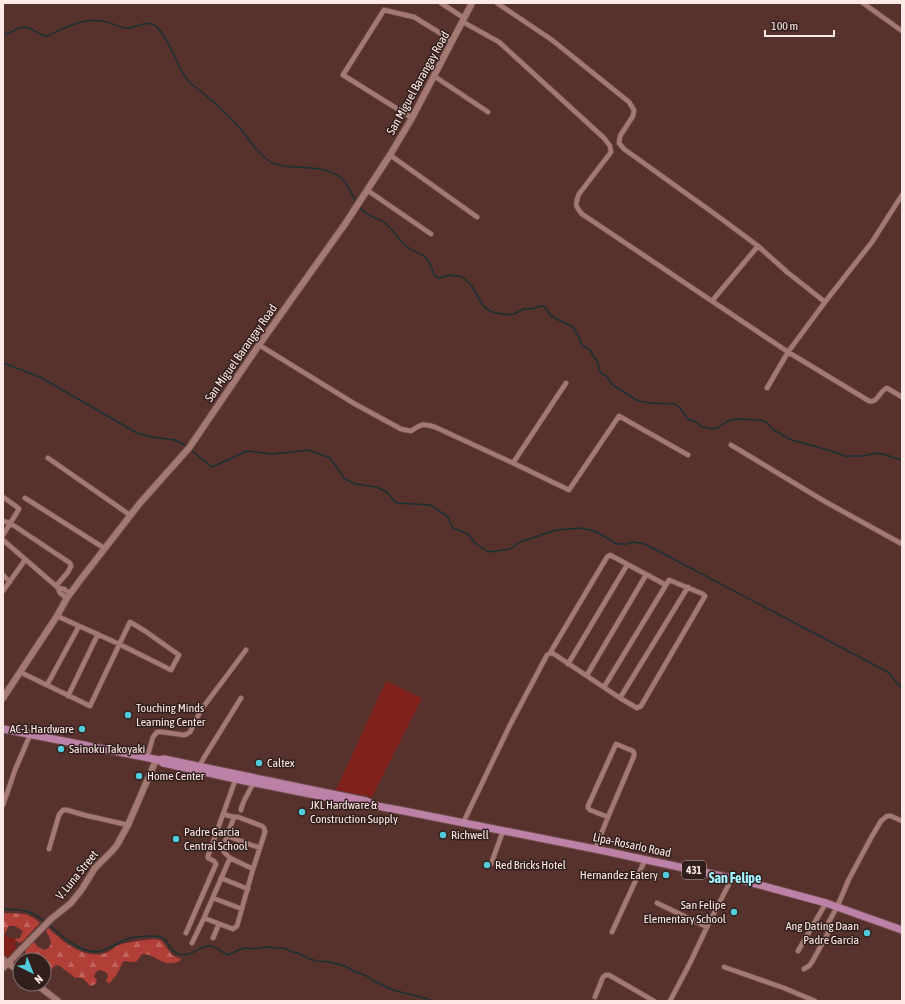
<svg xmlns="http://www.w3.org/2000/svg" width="905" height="1004" viewBox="0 0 905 1004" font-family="'Asap Condensed',sans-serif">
	<defs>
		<pattern id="forest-firs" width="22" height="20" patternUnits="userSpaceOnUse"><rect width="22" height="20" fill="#b13f37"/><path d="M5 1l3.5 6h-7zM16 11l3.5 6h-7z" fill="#c1645e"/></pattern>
	</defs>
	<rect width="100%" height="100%" fill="#57312c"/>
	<path fill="#80201b" d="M386 681 422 698 372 797 336 790Z
		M5 934C10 940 10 938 16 938L15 940 16 942 14 945 17 947 9 957H7L3 954V937Z"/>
	<path fill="url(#forest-firs)" d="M3 913C19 914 27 911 40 923L23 941 20 943 15 940 16 938 19 939 23 931 15 926H9L3 937Z
		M48 928C62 941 84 960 105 953 110 952 114 947 119 945 124 943 131 942 137 941 145 940 153 938 161 940L172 955 181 959 180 961C161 969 157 953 142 954L137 961 135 962H132L125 961 123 962 117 974 110 983H108L106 980 108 977C108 971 103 971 99 970L95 973 94 977 97 980 96 984 90 986C85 980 83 976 75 978 70 973 65 971 60 966L56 965 48 972H46L44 973V960H20V968C16 965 13 963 17 958H21C27 954 25 955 26 949L31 943 34 942 38 947 45 950C55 945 50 939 46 931Z"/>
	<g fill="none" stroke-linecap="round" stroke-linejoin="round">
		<path stroke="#1a3134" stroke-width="1.5" d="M3 32 6 34C12 33 17 27 23 27 32 26 37 36 47 36 63 29 83 17 102 21 110 22 117 26 125 28 134 29 143 21 152 24 164 28 177 64 184 75 188 83 197 88 204 94 215 103 227 113 237 125 248 137 256 152 269 161 276 166 284 166 293 167 311 168 333 167 346 183 350 189 352 195 356 202
			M360 207C369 219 376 216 385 223 394 230 399 241 409 248 414 252 423 254 427 259 431 263 432 271 435 276L439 278 450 275 454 276H460L466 280 471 285 484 307 492 312 507 315 514 314 524 309H532L541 306 545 307 551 316 573 327 579 337 582 345 590 350 598 363 599 369 601 373 606 376 613 385 638 401 651 403 675 404 679 407 688 419 696 422 702 427 712 429 717 428 726 422 732 420 740 419 760 420 766 422 772 429 789 439 831 451 845 456H864L876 453 883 454 895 458 902 460
			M3 363 40 377 137 433 152 437 175 440 186 446
			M191 450 212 467 247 451 273 454 308 450 330 458 345 479 356 484 376 487 387 492 396 503 430 505 447 516 453 528 468 534 474 542 488 552 510 549 520 542 556 530 579 528 595 531 617 544H626L634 542 645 544 884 670 889 673 902 689
			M3 909C22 910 30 909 45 922
			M48 924C60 935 83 956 101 951 108 949 114 945 120 942 129 937 141 936 150 936 173 935 165 950 179 954 191 958 202 944 211 946 217 947 222 952 227 955L232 953 241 949 246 948 253 949 267 947 276 948H281L287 949 290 951 300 954 309 959 317 961 329 962 345 966 355 972 365 975 374 981 393 990 424 998 433 1001"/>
		<g stroke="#6e4e4b" stroke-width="6">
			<path id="street" d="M441 3 464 18
				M497 3 552 40 629 102 634 110 633 116 620 136 619 143 624 149 719 217 758 246 787 272 825 302
				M863 3 902 31
				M463 22 499 42 604 138 610 146 611 152 579 194C575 204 575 206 582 214L788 352 869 401C878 403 879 391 887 388L902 397
				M434 76 488 112
				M412 118 343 75 384 10 414 17 453 41
				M390 155 477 217
				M367 190 431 234
				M712 301 758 246
				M259 345 355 404 401 429 411 431C422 424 422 423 435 427L513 463 566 383
				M767 388 788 352 825 302 872 242 902 195
				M731 445 824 501 902 544
				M48 458 130 515
				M513 463 569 490 619 416 688 455
				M3 497 17 507 19 509 3 535
				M25 498 104 548
				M3 521 10 523 70 563 71 566 68 572 56 586
				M3 540 56 586 58 588 60 593 67 598
				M3 575 10 582
				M58 588 64 589 70 594
				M3 591 25 560
				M568 664 627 565
				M20 672 90 706 130 622 145 631 179 655 171 670 119 644 57 616
				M587 675 646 575
				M47 685 79 626
				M604 687 666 585
				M68 696 98 634
				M620 698 688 587
				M147 758 153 737 157 732H162L184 735 187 734 190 732 201 710 246 650
				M200 769 201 763 205 756 241 698
				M3 805 15 770 30 735
				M241 810C243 799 250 792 254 781
				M463 823 510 725 547 655 550 653 607 557 610 555 666 585 669 580 703 594 705 596 641 706 637 708 620 698 554 654 550 653
				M227 836 260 848
				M49 849 59 815 63 810H67L84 815 128 825
				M595 849 608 817 634 756V753L633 751 616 744 588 806V808L590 810 608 817
				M230 858 253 869
				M491 864 503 831
				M221 878 248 889
				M213 898 242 909
				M657 903 707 927
				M204 918 233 929 237 926 253 869 265 832 264 828 262 826 238 817H234L226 815
				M612 932 645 860
				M186 933 216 864 214 861 208 858V856L236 778
				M213 938 219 924
				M192 943 204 918 230 858 224 852 223 847 234 817
				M798 951 826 903
				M3 958 8 963
				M724 967 784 988 815 1001
				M804 969 809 966 812 962 828 933 826 927 837 907 849 879 872 836 881 821 887 816H891L902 821
				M595 997 603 977 606 975H609L654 1001
				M670 1001 690 963 707 927 732 878"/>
		</g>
		<g stroke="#6e4e4b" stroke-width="8">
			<path id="secondary" d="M3 698 57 616 67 598 81 579 140 503 189 448 259 345 345 224 390 155 412 118 472 3
				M8 963 20 972
				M3 968 51 919 71 903 82 889 95 868 113 850 117 845 128 825 156 760
				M36 984 58 1001"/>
		</g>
		<g stroke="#6e4e4b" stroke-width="9">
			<path id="primary" d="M3 729 159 760
				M377 806 366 801 164 759 159 760 163 763 245 781 365 805 377 806 404 811 595 849 745 881 826 903 902 930"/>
		</g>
		<use href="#street" stroke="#a57973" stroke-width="4.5"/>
		<use href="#secondary" stroke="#a57973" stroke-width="6"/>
		<use href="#primary" stroke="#bd81a8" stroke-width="7"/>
	</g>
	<g fill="#53cbdb" stroke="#301f1c" stroke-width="1.5">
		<circle cx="128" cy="715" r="4"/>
		<circle cx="82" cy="729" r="4"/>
		<circle cx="61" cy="749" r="4"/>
		<circle cx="259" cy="763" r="4"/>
		<circle cx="139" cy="776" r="4"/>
		<circle cx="302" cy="812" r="4"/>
		<circle cx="443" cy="835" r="4"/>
		<circle cx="176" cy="839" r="4"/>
		<circle cx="487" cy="865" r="4"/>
		<circle cx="666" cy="875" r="4"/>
		<circle cx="734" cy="912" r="4"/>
		<circle cx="867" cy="933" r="4"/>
	</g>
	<g text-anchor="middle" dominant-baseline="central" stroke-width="3" stroke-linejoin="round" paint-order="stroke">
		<rect fill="#301f1c" stroke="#c0aca9" stroke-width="1" x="682" y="861" width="24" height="18" rx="3"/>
		<g font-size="11" font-weight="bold" fill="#fee9e6">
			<text x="694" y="870">431</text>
		</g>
		<g font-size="12" fill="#fee9e6" stroke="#301f1c">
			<text transform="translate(418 83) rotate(-61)">San Miguel Barangay Road</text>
			<text transform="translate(241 353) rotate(-55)">San Miguel Barangay Road</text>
			<text transform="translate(632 845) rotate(12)">Lipa-Rosario Road</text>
			<text transform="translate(77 875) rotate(-51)">V. Luna Street</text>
		</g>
		<g font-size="12" fill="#fee9e6" stroke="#301f1c" text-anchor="start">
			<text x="136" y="708">Touching Minds<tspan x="136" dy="14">Learning Center</tspan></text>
			<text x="74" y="729" text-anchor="end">AC-1 Hardware</text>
			<text x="69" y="749">Sainoku Takoyaki</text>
			<text x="267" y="763">Caltex</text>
			<text x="147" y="776">Home Center</text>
			<text x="310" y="805">JKL Hardware &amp;<tspan x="310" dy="14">Construction Supply</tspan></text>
			<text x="184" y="832">Padre Garcia<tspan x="184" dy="14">Central School</tspan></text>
			<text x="451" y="835">Richwell</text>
			<text x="495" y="865">Red Bricks Hotel</text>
			<text x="658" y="875" text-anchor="end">Hernandez Eatery</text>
			<text x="726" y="905" text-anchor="end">San Felipe<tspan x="726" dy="14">Elementary School</tspan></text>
			<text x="859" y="926" text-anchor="end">Ang Dating Daan<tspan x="859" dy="14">Padre Garcia</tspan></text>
		</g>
		<g font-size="14" font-weight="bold" fill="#a2f3ff" stroke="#301f1c">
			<text x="735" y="878">San Felipe</text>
		</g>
	</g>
	<rect width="905" height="1004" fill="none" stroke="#fee9e6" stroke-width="8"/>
	<g transform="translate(32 972) rotate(137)"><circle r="19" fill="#301f1c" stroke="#82706d"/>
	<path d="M0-3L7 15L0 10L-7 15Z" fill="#53cbdb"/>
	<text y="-6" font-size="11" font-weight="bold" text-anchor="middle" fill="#fee9e6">N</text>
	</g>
	<path d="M765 30v6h69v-6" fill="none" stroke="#fee9e6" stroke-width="2"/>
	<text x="771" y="30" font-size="12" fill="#fee9e6" stroke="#301f1c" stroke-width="3" paint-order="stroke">100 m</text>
</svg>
